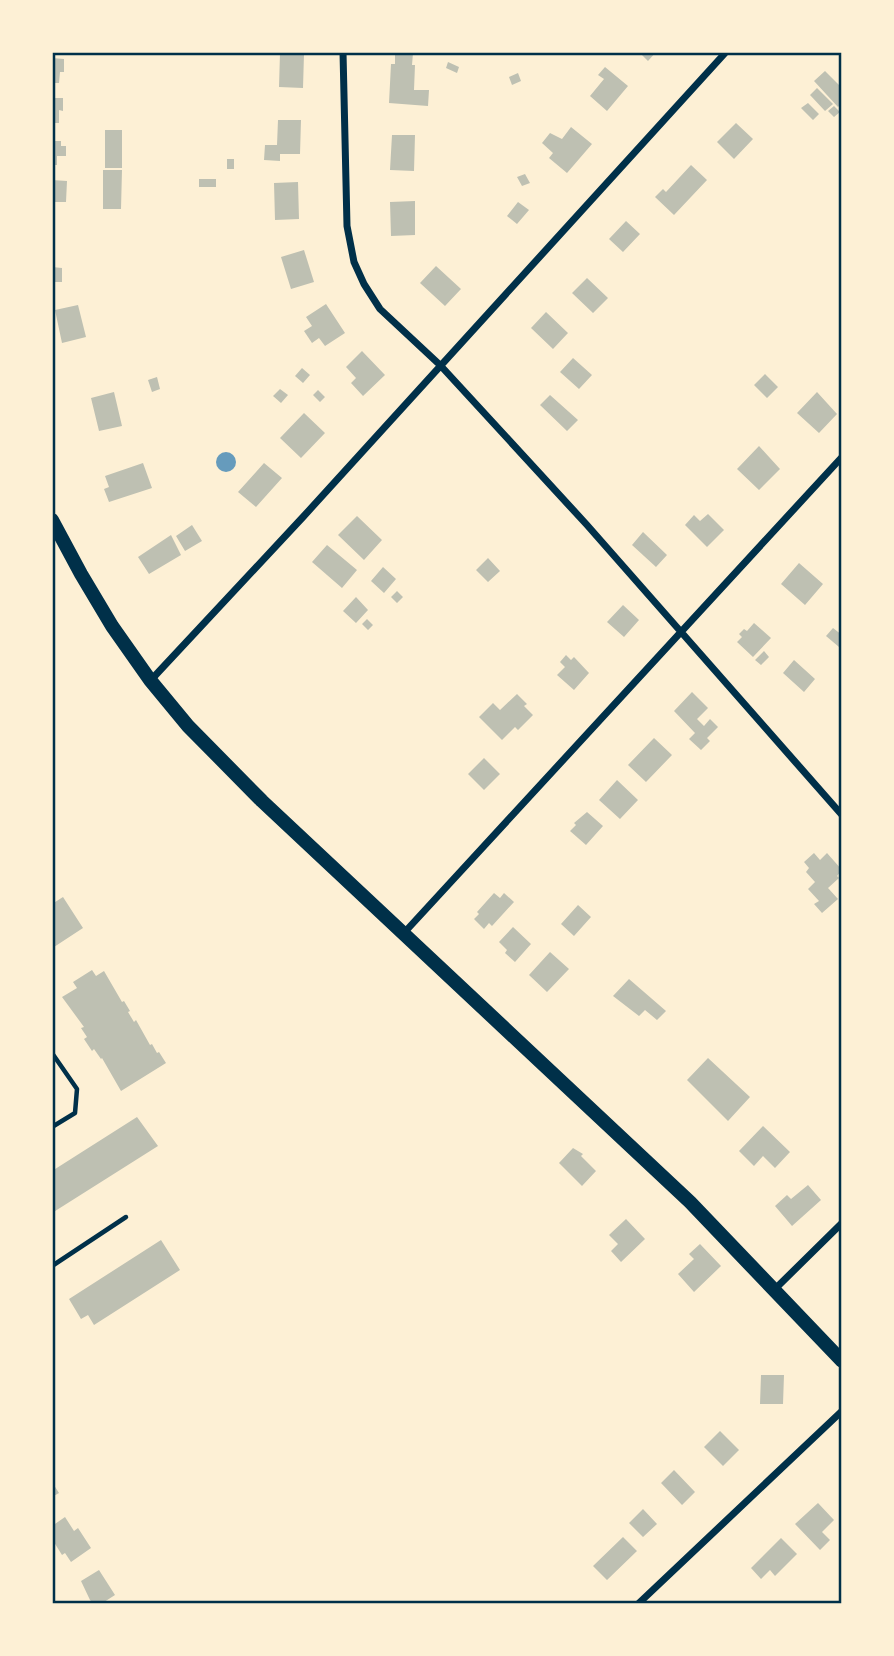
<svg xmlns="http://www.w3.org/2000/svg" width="894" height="1656" viewBox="0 0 894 1656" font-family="Overpass,sans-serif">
	<rect width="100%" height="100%" fill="#fdf0d5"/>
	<path fill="#669bbc" d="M216 462a10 10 0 1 1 20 0a10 10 0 1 1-20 0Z"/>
	<path fill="#bec0b2" d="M395 52 413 53 412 65H415L414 90H429L428 106 389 103 391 64H395Z
		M639 52H656L648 61Z
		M280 53 304 54 303 88 279 87Z
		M52 58 64 59V72H60L59 83H52Z
		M448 62 459 67 457 73 446 68Z
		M605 67 628 86 607 111 590 96 604 79 598 75Z
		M825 71 842 88V103L838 107 814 81Z
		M518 73 521 81 512 85 509 77Z
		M817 88 833 104 825 111 810 95Z
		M52 98H63V111L59 110V123H52Z
		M808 103 819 114 813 120 801 108Z
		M834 106 840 112 834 117 828 111Z
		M278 120H301L300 154H280V161L264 160 265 145H277Z
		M736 123 753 139 734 159 717 142Z
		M571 127 592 144 567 173 549 158 553 153 542 143 550 133 562 139Z
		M105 130H122V168H105Z
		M392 135H415L414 171 390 170Z
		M52 141H61V146H66V156H57V165H52Z
		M227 159H234V169H227Z
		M691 165 707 180 674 215 655 197 663 189 666 192Z
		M103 170H122L121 209H103Z
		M525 174 530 183 522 186 517 177Z
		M199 179H216V187H199Z
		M52 180 67 181 66 202H52Z
		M298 182 299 219 275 220 274 183Z
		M415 201V235L391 236 390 202Z
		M518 202 529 210 517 224 507 216Z
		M626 221 640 234 623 252 609 239Z
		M304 250 314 282 291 289 281 257Z
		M436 266 461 289 445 306 420 283Z
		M52 267 62 268V282H52Z
		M587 278 608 298 593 313 572 293Z
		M326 304 345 333 325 346 319 338 312 343 304 331 312 326 306 317Z
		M78 305 86 337 62 343 55 310Z
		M546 312 568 333 553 349 531 328Z
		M362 351 385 375 363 396 351 383 356 378 346 367Z
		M573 358 592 375 579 389 560 372Z
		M302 368 310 375 303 383 295 376Z
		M765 374 778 387 767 398 754 385Z
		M157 377 160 389 152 392 148 380Z
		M280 389 288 395 281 403 273 396Z
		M318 390 325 397 320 402 313 395Z
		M114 392 122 426 99 431 91 398Z
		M817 392 837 414 819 433 797 413Z
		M550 395 578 420 567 431 540 405Z
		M304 413 325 433 301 458 280 438Z
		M759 446 780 469 759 490 737 469Z
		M143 463 152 488 109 502 104 489 109 487 105 476Z
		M264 463 282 478 256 507 238 492Z
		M708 514 724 530 707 547 685 525 694 515 700 521Z
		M357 516 382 540 364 560 338 535Z
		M192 525 202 541 185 551 176 536Z
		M643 532 667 555 656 567 632 545Z
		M171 535 181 555 149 574 138 557Z
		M327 545 357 570 342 588 312 562Z
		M488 558 500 571 488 582 476 570Z
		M799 563 823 584 805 605 781 584Z
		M383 567 396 579 384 593 371 581Z
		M397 591 403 597 397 603 391 597Z
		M356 597 368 610 356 623 343 611Z
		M623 605 639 620 624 637 607 622Z
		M367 619 373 625 368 630 362 624Z
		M754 623 771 638 753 657 737 642 742 637 739 634 744 629 747 631Z
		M833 628 842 635V644L839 647 826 636Z
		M764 651 769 657 761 665 755 660Z
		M566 655 571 660 574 657 589 673 574 690 557 675 565 667 560 662Z
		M794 660 815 679 804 692 783 673Z
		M692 692 708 708 697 719 704 726 710 719 718 727 707 738 710 741 701 750 689 739 695 733 674 711Z
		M517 694 527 704 524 706 533 715 518 730 515 727 502 740 479 717 493 703 500 710Z
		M654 738 672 755 646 782 628 765Z
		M484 758 500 774 484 790 468 774Z
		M617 780 638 800 620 819 599 800Z
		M587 812 603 826 586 845 570 831 576 825 574 823Z
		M814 853 820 860 827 853 842 870 837 876 839 878 828 888 838 899 822 913 814 904 819 901 808 889 815 882 806 872 809 868 804 862Z
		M494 893 500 898 504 893 514 902 492 926 489 923 484 929 474 919 479 914 477 912Z
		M63 897 83 928 54 947 52 904Z
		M578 905 591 917 574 936 561 924Z
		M513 927 531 944 515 962 505 953 507 950 499 942Z
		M550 952 569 969 547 992 529 975Z
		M92 970 96 976 104 971 122 1002 124 1001 130 1011 128 1012 134 1022 136 1020 150 1045 152 1044 157 1053 159 1052 166 1063 121 1091 102 1058 101 1059 94 1049 92 1051 84 1039 87 1037 81 1028 84 1027 62 997 77 988 73 982Z
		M629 979 666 1011 657 1020 645 1010 639 1016 613 996Z
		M708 1058 750 1097 728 1121 687 1080Z
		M137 1117 158 1146 52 1213V1171Z
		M763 1126 790 1152 775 1168 763 1156 754 1166 739 1151Z
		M573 1148 583 1154 581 1156 596 1171 582 1186 559 1163Z
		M808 1185 821 1200 792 1226 775 1206 787 1195 791 1199Z
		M626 1219 645 1239 621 1262 611 1251 618 1244 609 1235Z
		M161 1240 180 1270 94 1325 88 1315 81 1319 69 1299Z
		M700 1244 721 1266 694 1292 678 1274 694 1259 689 1254Z
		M761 1375H784L783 1404H760Z
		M720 1431 739 1450 723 1466 704 1447Z
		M674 1470 695 1492 682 1505 661 1483Z
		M52 1482 59 1493 52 1497Z
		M818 1503 834 1520 822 1532 830 1540 820 1550 795 1524Z
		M643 1509 657 1524 643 1537 629 1523Z
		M65 1517 74 1531 78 1528 91 1548 71 1562 65 1553 62 1555 52 1539V1526Z
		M623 1537 637 1551 607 1580 593 1566Z
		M781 1538 797 1554 775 1576 770 1570 761 1579 751 1568Z
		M99 1570 115 1595 101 1604H94L90 1600 81 1581Z"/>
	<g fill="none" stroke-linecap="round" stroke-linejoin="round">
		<path stroke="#003049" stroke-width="4.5" d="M52 1053 77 1089 75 1113 52 1127
			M52 1266 126 1217"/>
		<path stroke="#003049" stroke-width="7" d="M343 52 347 226 354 262 364 284 380 309 440 365 587 525 842 815
			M151 680 303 517 726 52
			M403 934 842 457
			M775 1289 842 1223
			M638 1604 842 1411"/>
		<path stroke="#003049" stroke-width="14" d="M52 520 81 574 112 626 150 680 188 726 262 801 690 1202 842 1361"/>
	</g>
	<rect width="894" height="1656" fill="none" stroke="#fdf0d5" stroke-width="108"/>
	<rect x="54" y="54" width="786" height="1548" fill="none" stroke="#003049" stroke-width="2.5"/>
</svg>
